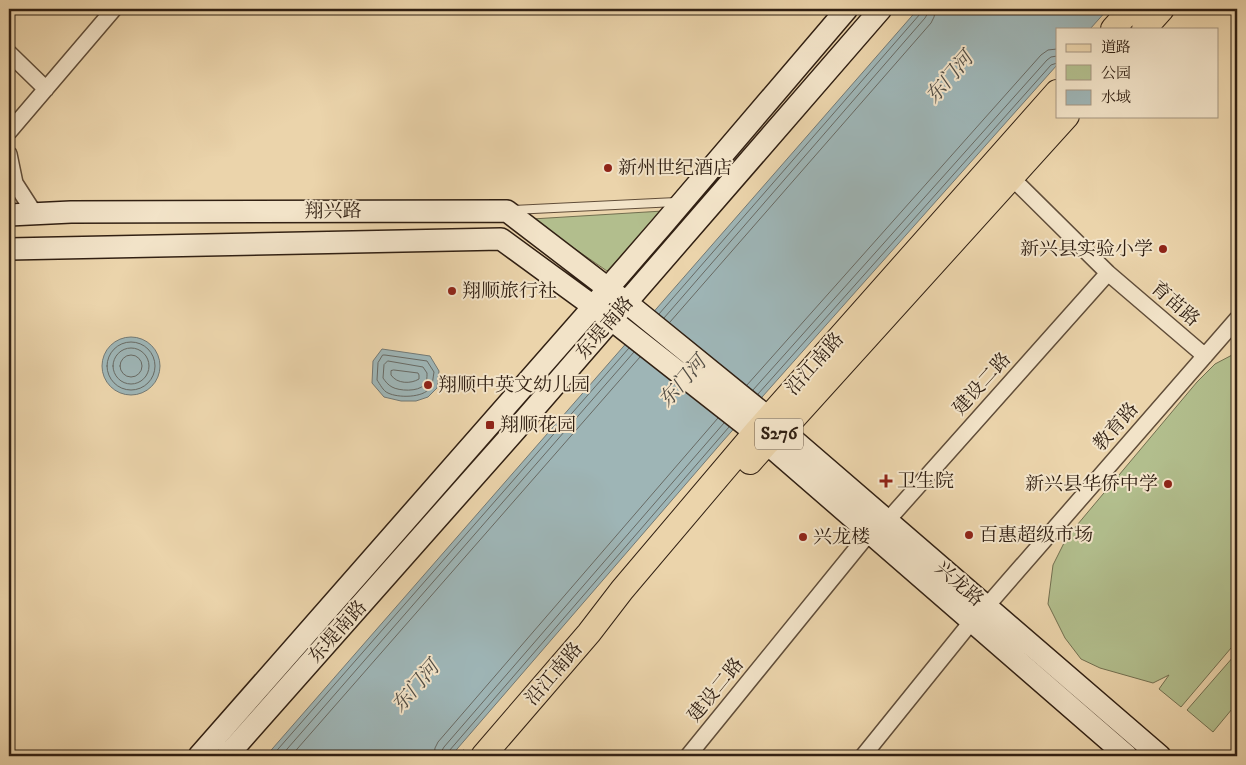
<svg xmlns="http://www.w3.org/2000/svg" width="1246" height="765" viewBox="0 0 1246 765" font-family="'IM FELL DW Pica','Noto Serif SC',serif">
	<rect width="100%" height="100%" fill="#ebd4ab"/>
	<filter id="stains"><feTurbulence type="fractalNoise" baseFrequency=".004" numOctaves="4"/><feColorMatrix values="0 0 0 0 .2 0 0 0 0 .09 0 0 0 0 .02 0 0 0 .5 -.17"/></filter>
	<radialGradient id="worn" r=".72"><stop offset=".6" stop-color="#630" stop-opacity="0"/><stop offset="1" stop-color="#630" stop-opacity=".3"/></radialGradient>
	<path fill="#b2be8d" stroke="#726f50" d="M663 211 607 271 532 219Z
		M1234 354H1237V641L1181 707 1159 689 1169 675 1153 683 1100 668 1081 659 1065 638 1048 604 1053 565 1067 537 1197 382 1215 364Z
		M1234 656 1237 659V703L1213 732 1187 710Z"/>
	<path fill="#9eb5b6" stroke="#727975" d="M918 9H1108L1090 29H1057V65L723 441 451 756H266Z
		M102 366a29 29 0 1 1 58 0a29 29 0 1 1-58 0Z
		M382 349 430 356 439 371 437 388 428 397 416 401H401L384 397 372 383 373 361Z"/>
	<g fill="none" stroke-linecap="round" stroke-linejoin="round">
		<path stroke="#686a64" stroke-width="1" d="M659 314 920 14 922 9
			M664 318 925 18 928 13V9
			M670 322 931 23 934 17 936 9
			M107 366a24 24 0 1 1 48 0a24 24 0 1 1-48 0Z
			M113 366a18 18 0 1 1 36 0a18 18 0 1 1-36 0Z
			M383 355H385L427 361 434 372C433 377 433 384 430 388 423 398 398 398 388 393 383 391 380 384 377 380L378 363Z
			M120 366a11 11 0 1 1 22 0a11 11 0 1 1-22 0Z
			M388 361 423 367 427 373C427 378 427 382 424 385 418 392 399 391 392 387 388 385 385 381 383 378L384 365Z
			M394 370 418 373 419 375V379C411 384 397 384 391 375V371Z
			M747 385 1041 55 1048 50 1057 49
			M753 390 1047 60 1051 57 1057 56
			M758 394 1051 65 1057 63
			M272 756 629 348
			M281 756 634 352
			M291 756 640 357
			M434 756 435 748 438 742 718 418
			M441 756V752L444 747 724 423
			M447 756 449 751 729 427"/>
		<g stroke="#604d39" stroke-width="10">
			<path id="lane" d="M513 210 676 202"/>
		</g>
		<g stroke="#604d39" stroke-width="18">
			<path id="street" d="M9 53 46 89
				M9 132 114 9
				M9 154 15 183 35 214
				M1012 178 1108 273 1205 356
				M887 521 1108 273
				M986 607 1237 319
				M688 756 870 532
				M863 756 972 621"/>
		</g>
		<g stroke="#312013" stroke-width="24">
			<path id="secondary" d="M9 215 71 212 507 211 627 303 760 411 1160 756
				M9 249 501 239 612 320 747 426 1127 756
				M199 756 594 306 608 288 661 227 847 9
				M227 756 520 425 881 9"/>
		</g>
		<g stroke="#312013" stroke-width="26">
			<path id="primary" d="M1113 29 1131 9
				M1144 29 1162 9
				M750 462 767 443 782 431 1067 116
				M483 756 589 633 622 590 755 433 1057 92"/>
		</g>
		<path stroke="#312013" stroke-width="2.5" stroke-dasharray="1 2.5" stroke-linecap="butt" d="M459 756 465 750"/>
		<use href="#lane" stroke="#f2e3c8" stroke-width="8"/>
		<use href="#street" stroke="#f2e3c8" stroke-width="15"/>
		<use href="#secondary" stroke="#f2e3c8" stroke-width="21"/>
		<use href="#primary" stroke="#ebd4ab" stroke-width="24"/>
	</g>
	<g fill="#8f2418" stroke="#f2e3c8" stroke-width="2">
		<circle cx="608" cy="168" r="5"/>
		<circle cx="1163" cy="249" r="5"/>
		<circle cx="452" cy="291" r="5"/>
		<circle cx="428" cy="385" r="5"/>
		<rect x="485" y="420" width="10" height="10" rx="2.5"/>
		<path d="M883.5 473.5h5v5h5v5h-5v5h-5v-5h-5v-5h5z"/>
		<circle cx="1168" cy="484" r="5"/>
		<circle cx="969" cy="535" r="5"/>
		<circle cx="803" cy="537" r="5"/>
	</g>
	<g text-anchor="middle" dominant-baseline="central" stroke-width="4" stroke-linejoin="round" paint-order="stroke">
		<rect fill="#f2e3c8" stroke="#6b5a49" stroke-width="1" x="755" y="418.5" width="48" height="31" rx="4"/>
		<g font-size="18" font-weight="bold" fill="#312013">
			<text x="779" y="434">S276</text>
		</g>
		<g font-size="19" fill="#312013" stroke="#f2e3c8" text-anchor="start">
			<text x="618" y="168">新州世纪酒店</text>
			<text x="1153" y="249" text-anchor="end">新兴县实验小学</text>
			<text x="462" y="291">翔顺旅行社</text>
			<text x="438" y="385">翔顺中英文幼儿园</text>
			<text x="500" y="425">翔顺花园</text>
			<text x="897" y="481">卫生院</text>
			<text x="1158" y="484" text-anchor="end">新兴县华侨中学</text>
			<text x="979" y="535">百惠超级市场</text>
			<text x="813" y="537">兴龙楼</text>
		</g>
		<g font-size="19" fill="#312013" stroke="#f2e3c8">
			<text x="333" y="211">翔兴路</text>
			<text transform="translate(1175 304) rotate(41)">育苗路</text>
			<text transform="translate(605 328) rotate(-49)">东堤南路</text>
			<text transform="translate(815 364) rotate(-48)">沿江南路</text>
			<text transform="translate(982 384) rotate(-48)">建设二路</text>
			<text transform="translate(1116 427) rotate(-49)">教育路</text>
			<text transform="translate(959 584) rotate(41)">兴龙路</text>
			<text transform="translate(338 632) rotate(-48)">东堤南路</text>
			<text transform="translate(554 674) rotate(-49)">沿江南路</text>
			<text transform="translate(716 690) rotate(-51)">建设二路</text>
		</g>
		<g font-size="20" font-style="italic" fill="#524d44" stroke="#f2e3c8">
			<text transform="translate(950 78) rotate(-49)">东门河</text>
			<text transform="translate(683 382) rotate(-49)">东门河</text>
			<text transform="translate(416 687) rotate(-49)">东门河</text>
		</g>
	</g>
	<rect width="1246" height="765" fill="none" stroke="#ebd4ab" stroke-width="30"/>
	<rect x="10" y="10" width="1226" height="745" fill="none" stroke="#312013" stroke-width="2.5"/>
	<rect x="15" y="15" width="1216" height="735" fill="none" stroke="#312013"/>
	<rect x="1056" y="28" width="162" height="90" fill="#f2e3c8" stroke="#a59580"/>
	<rect x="1066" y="44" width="25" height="8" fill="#ebd4ab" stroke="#a59580"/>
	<text x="1101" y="52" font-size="15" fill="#312013">道路</text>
	<rect x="1066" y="65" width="25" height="15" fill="#b2be8d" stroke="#a59580"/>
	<text x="1101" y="78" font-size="15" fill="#312013">公园</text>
	<rect x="1066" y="90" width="25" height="15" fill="#9eb5b6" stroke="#a59580"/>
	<text x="1101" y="102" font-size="15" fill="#312013">水域</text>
	<rect width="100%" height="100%" filter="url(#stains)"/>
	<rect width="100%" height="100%" fill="url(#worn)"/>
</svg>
